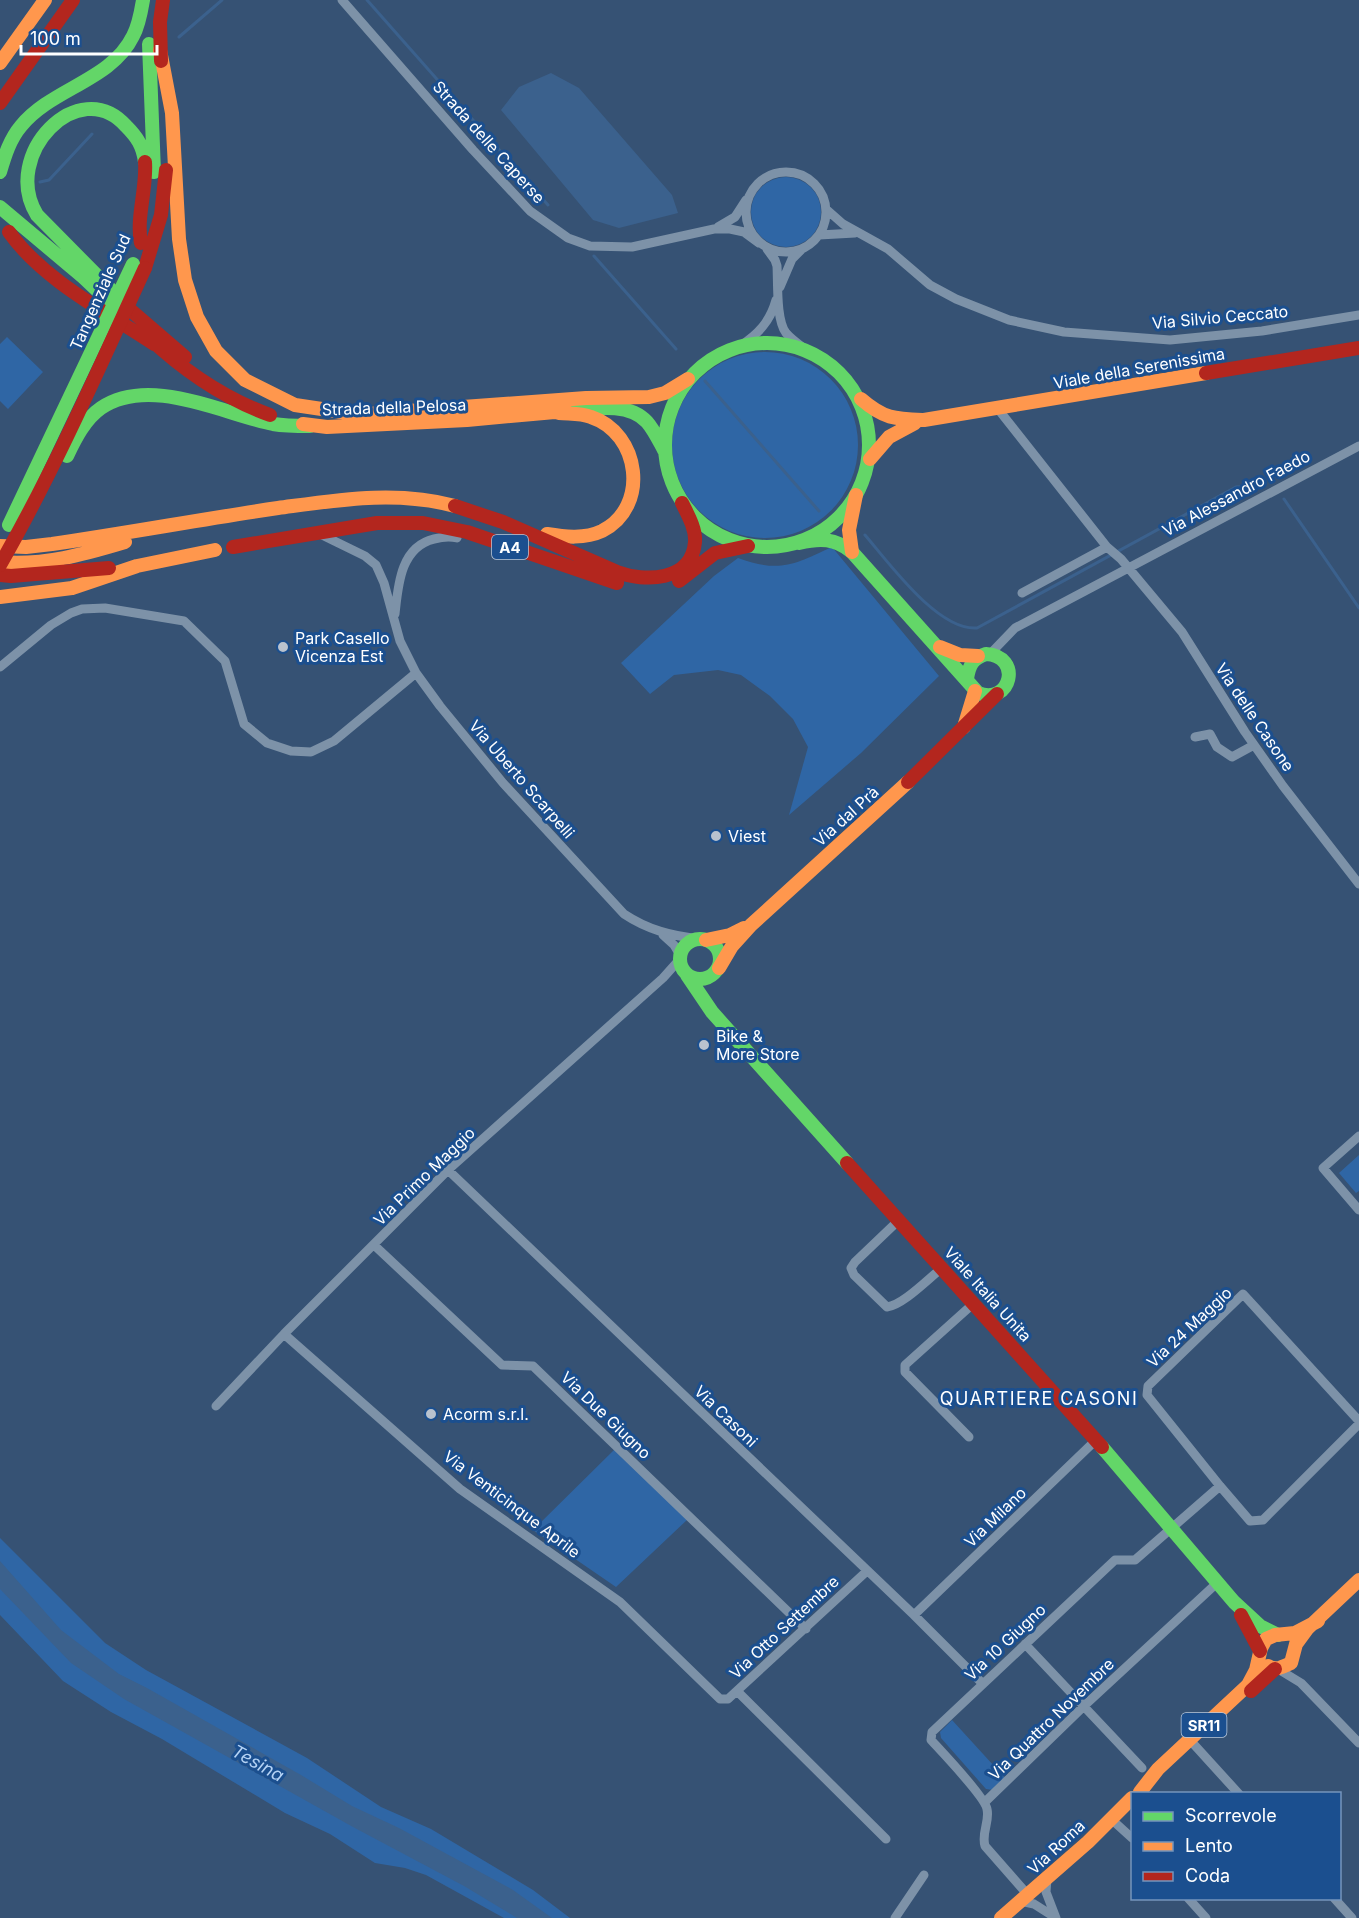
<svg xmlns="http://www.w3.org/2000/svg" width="1359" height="1918" viewBox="0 0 1359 1918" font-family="Inter,sans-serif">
	<rect width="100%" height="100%" fill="#365274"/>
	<path fill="#2f66a5" d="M751 212a35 35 0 1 1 70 0a35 35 0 1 1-70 0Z
		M7 337 43 372 8 409 0 401V344Z
		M672 445a93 93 0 1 1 186 0a93 93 0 1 1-186 0Z
		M832 547 939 676 861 753 789 815 808 747 793 719 770 696 741 675 718 670 674 675 650 694 621 663 714 576 738 558C780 573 793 565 832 547Z
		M1359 1155V1191L1356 1193 1339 1173Z
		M616 1448 688 1519 616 1587 533 1530Z
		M0 1538 105 1643 146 1670 307 1758 381 1807 431 1829 533 1890 570 1918H504L426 1875 405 1868 375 1863 330 1834 285 1813 162 1739 111 1712 63 1681 0 1615Z
		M952 1720 1005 1778 993 1790 986 1789 941 1738 940 1732Z"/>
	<path fill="#3b618d" d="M551 73 579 88 672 195 678 213 619 228 593 220 501 110 519 87Z
		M0 1561 61 1630 119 1674 147 1688 301 1775 352 1806 399 1828 513 1890 552 1918H517L464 1886 353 1827 124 1699 71 1663 0 1589Z"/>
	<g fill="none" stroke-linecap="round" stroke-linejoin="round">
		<path stroke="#3b618d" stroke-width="3" d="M367 0 548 205
			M179 37 222 0
			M40 182 49 180 92 134
			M594 256 676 349
			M705 381 819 511
			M1284 499 1359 608
			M865 535C889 563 938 631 977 628L1236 487 1256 486"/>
		<path stroke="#7d92a8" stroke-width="9" d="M342 0 473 150 530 211 568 238 590 246 632 247 714 229H730L744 232 759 243
			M746 212a40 40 0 1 1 80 0a40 40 0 1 1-80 0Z
			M826 209 843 224 888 249 930 285 956 299 1009 320 1064 332 1170 340 1262 331 1359 315
			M718 227 735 217 746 200
			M819 235 855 233
			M767 249 775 260 777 266C778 283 776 320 786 333 792 340 801 346 809 352
			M780 287 792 259 801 250
			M740 346C758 334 770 322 776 300
			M998 409 1107 547 1121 559 1182 632 1245 732 1283 786 1359 884
			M322 535 365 556 376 565 384 583 400 641 416 673 440 706 503 783 624 914C648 930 672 936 700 939
			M1022 593 1107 547
			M395 614C398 587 400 547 434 539 442 537 449 536 457 538
			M990 654 1015 628 1359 446
			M0 667 51 625 71 613 82 609 105 608 184 621 225 661 244 724 267 743 291 751 311 752 334 741 416 673
			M1195 737 1210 734 1217 747 1232 757 1254 745
			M663 935 674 945 680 955
			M1359 1136 1323 1168 1359 1210
			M448 1170 914 1615 983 1684
			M899 1220 855 1262 851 1268 854 1275 887 1307C903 1305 928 1279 942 1268
			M374 1245 502 1365 533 1366 806 1629
			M284 1334 460 1489 620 1602 720 1699H728L867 1571
			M216 1406 284 1334 448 1170 663 978 680 959
			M1359 1421 1243 1294 1148 1386 1147 1395 1220 1486 1250 1521 1263 1520 1359 1424
			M969 1437 905 1372V1365L974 1303
			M914 1615 1096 1440
			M1025 1644 1142 1768
			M1278 1669 1301 1683 1359 1743
			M737 1691 886 1839
			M1189 1739 1239 1794
			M985 1802 1084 1706 1217 1583
			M1110 1818 1132 1838
			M1047 1878 1046 1892 1056 1918
			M1028 1895 985 1846C981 1833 990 1822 987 1809 985 1797 942 1752 931 1740L932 1732 1115 1560H1135L1220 1486
			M1188 1898 1206 1918
			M1334 1898 1352 1918
			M1020 1901 1034 1904 1053 1916
			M895 1918 924 1875"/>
		<path stroke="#63d668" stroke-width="14" d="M149 44 154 172
			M0 172C5 155 10 139 21 126 52 88 111 81 133 36 139 25 141 12 143 0
			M0 207 83 277 118 310
			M124 303 37 215C0 155 79 73 126 126 137 137 143 146 145 162
			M665 445a102 102 0 1 1 204 0a102 102 0 1 1-204 0Z
			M566 411C591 409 628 401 647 422 654 430 659 441 664 450
			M67 456C75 439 85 419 101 408 150 375 223 414 273 424 285 426 298 426 310 426
			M799 543C820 538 835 538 852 552L978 693C1011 706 1023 656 986 654 973 658 969 665 967 679
			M680 959a20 20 0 1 1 40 0a20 20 0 1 1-40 0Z
			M687 975 712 1012 847 1163
			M1102 1447 1234 1602 1260 1626 1278 1635"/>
		<path stroke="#ff974d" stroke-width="14" d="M160 50 172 113 179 239 185 280 197 317 216 351 245 380 295 405 362 415
			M0 63 45 0
			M861 399C884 419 895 419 924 420L1206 373
			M354 415 586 398 649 397 665 393 688 379
			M303 424 327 427 467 420 566 411
			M870 459 889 437 915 423
			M547 534C565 537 585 539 602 531 650 507 640 433 591 417 581 413 570 414 559 413
			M0 546 26 547 52 544C128 533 203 519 278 508 338 500 396 490 455 506
			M852 552 849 530 856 495
			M0 562C43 566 85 554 125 542
			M0 597 72 588 137 566 215 550
			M940 647 960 655 978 656
			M964 727 975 691
			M706 940 730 935 744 928
			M719 968 732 946 751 925 908 782
			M1268 1666C1276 1671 1283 1667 1291 1663L1296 1644 1307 1629 1359 1580
			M1140 1792 1158 1769 1248 1685 1256 1670 1261 1648 1266 1639 1275 1635 1295 1633 1318 1621
			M1001 1918 1088 1842 1132 1798"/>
		<path stroke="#b3261e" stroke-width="14" d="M161 61 160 22 163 0
			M0 103 73 0
			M9 232C43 280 106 312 154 344
			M141 243C136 217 147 189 145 162
			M145 268 161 215 166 170
			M120 301 185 357
			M148 337C184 371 223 398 270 415
			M1206 373 1359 348
			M455 506 503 522 617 572C644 582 692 582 695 542 696 529 688 515 682 503
			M233 547 377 523H423L467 532 617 583
			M0 575 11 576 109 568
			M679 581 715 553 748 546
			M908 782 997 694
			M847 1163 1102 1447
			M1241 1615 1260 1651
			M1251 1691 1275 1669"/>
		<path stroke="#63d668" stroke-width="14" d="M9 525 133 264"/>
		<path stroke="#b3261e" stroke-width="14" d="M0 565C55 469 99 368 145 268"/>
	</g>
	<g fill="#b9c2ce" stroke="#1b4f8f" stroke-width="2">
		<circle cx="283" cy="647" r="6"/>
		<circle cx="716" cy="836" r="6"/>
		<circle cx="704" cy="1045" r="6"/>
		<circle cx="431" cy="1414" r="6"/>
	</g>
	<g text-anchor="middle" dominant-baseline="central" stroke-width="6" stroke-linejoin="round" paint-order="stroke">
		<g fill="#1b4f8f" stroke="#bbcadd" stroke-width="1.5">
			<rect x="492" y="535" width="36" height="24" rx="4.5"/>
			<rect x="1181.5" y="1713" width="45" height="24" rx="4.5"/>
		</g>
		<g font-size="15" font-weight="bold" fill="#fff">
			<text x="510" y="547">A4</text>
			<text x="1204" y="1725">SR11</text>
		</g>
		<g font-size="16" fill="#fff" stroke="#1b4f8f">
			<text transform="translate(489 142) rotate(48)">Strada delle Caperse</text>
			<text transform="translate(100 292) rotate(-66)">Tangenziale Sud</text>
			<text transform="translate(1220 317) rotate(-5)">Via Silvio Ceccato</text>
			<text transform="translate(1139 368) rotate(-10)">Viale della Serenissima</text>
			<text transform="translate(394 407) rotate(-2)">Strada della Pelosa</text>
			<text transform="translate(1236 493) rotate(-28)">Via Alessandro Faedo</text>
			<text transform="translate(1255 717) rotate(56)">Via delle Casone</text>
			<text transform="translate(522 779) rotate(49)">Via Uberto Scarpelli</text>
			<text transform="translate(846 816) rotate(-42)">Via dal Prà</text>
			<text transform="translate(424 1176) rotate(-44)">Via Primo Maggio</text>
			<text transform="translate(988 1294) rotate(48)">Viale Italia Unita</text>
			<text transform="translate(1189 1327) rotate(-43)">Via 24 Maggio</text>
			<text transform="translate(606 1415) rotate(44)">Via Due Giugno</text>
			<text transform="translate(726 1416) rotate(44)">Via Casoni</text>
			<text transform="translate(512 1504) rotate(37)">Via Venticinque Aprile</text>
			<text transform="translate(995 1517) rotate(-44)">Via Milano</text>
			<text transform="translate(784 1627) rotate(-43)">Via Otto Settembre</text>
			<text transform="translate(1005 1642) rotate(-43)">Via 10 Giugno</text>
			<text transform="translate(1051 1719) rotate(-44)">Via Quattro Novembre</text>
			<text transform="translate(1056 1847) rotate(-43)">Via Roma</text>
		</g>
		<g font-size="16" fill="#fff" stroke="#1b4f8f" text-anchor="start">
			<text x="295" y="638">Park Casello<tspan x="295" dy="18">Vicenza Est</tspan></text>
			<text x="728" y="836">Viest</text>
			<text x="716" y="1036">Bike &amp;<tspan x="716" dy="18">More Store</tspan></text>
			<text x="443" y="1414">Acorm s.r.l.</text>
		</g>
		<g font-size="18" letter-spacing="1.5" fill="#fff" stroke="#1b4f8f">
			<text x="1039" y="1398">QUARTIERE CASONI</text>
		</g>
		<g font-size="18" font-style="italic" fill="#b5d3f5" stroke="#1b4f8f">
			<text transform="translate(258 1763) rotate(29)">Tesina</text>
		</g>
	</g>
	<rect x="1131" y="1792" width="210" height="108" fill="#1b4f8f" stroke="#7695bc" stroke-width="1.5"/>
	<rect x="1143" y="1812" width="30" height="9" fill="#63d668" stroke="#7695bc" stroke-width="1.5"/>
	<text x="1185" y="1822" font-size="18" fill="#ffffff">Scorrevole</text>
	<rect x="1143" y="1842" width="30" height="9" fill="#ff974d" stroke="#7695bc" stroke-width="1.5"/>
	<text x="1185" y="1852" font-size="18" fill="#ffffff">Lento</text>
	<rect x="1143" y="1872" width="30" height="9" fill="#b3261e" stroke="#7695bc" stroke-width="1.5"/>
	<text x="1185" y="1882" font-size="18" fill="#ffffff">Coda</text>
	<path d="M21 45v9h136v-9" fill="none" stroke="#ffffff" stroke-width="3"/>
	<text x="30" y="45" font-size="18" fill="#ffffff" stroke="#1b4f8f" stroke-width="4.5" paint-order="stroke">100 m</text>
</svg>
